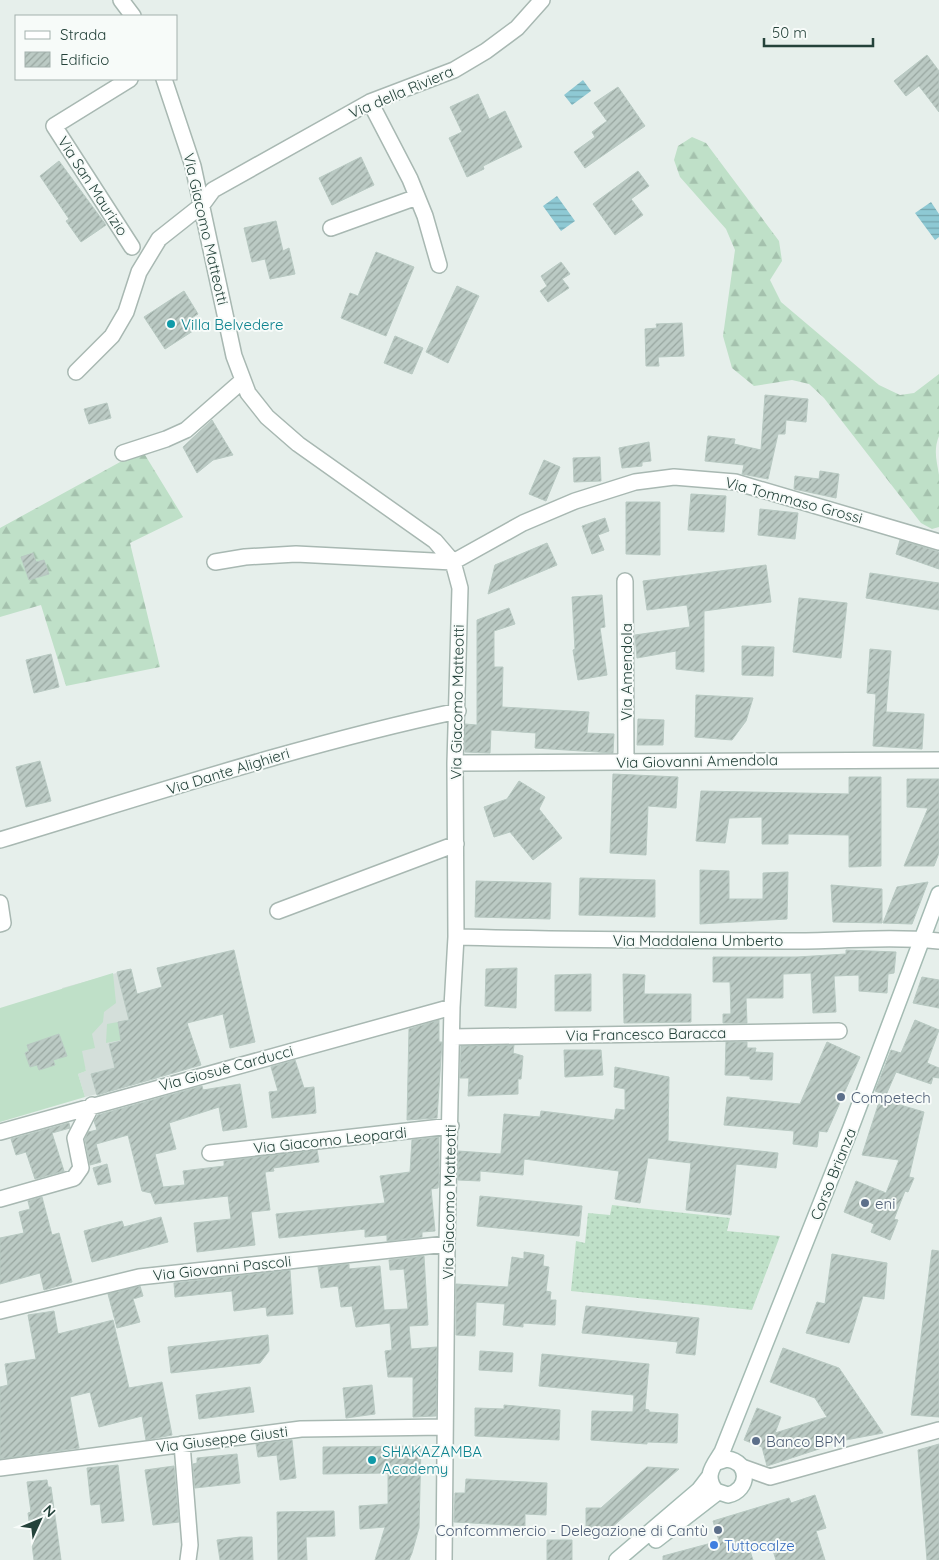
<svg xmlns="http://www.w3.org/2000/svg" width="939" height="1560" viewBox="0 0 939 1560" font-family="Quicksand,sans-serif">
	<defs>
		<pattern id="grass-dots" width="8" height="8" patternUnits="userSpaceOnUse" patternTransform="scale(1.25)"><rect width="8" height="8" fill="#bfe0c8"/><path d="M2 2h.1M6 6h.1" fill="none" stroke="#a4c1ad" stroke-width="1.8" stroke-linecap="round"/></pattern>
		<pattern id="forest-firs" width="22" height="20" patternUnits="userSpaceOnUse" patternTransform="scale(1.25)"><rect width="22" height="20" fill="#bfe0c8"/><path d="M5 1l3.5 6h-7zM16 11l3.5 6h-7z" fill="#a4c1ad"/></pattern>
		<pattern id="water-rules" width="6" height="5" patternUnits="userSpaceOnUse" patternTransform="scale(1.25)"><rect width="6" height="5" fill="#8ec9d4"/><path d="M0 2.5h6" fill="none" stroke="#74a5ad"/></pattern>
		<pattern id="building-hatch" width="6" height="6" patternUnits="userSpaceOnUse" patternTransform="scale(1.25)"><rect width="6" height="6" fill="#bbcac4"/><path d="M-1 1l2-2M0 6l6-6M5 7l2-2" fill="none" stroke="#98a6a0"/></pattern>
	</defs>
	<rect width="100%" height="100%" fill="#e6efeb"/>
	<path fill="#d4dfda" d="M131 969 157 1079 85 1097 78 1074 86 1071 62 988Z"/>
	<path fill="url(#grass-dots)" d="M612 1205 730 1218 727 1231 780 1236 752 1310 571 1291 576 1241 585 1243 588 1213 610 1215Z"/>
	<path fill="url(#forest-firs)" d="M692 137 706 143 779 241 782 261 770 280 781 302 879 385 900 395 914 393 939 374V436C933 451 937 461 939 475 939 492 939 510 939 527L932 529 921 523 824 398 809 384 792 380 754 386 732 368 723 336 735 250 726 229 680 177 674 160 678 146Z
		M142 450 183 517 130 543 160 667 66 686 41 605 0 617V528Z"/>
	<path fill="#bfe0c8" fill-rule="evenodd" d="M113 973 116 1003 104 1012 103 1022 92 1034 95 1048 82 1051 86 1071 78 1074 85 1097 0 1122V1008ZM59 1034 67 1056 53 1060 55 1065 39 1070 37 1065 30 1067 25 1053 29 1051 27 1045Z
		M118 1022 120 1036 136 1037 106 1043 107 1024Z"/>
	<path fill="url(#water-rules)" d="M583 80 591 91 572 105 564 95Z
		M557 196 575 221 561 231 543 206Z
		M931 202 939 214V237L935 240 915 213Z"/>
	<path fill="url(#building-hatch)" stroke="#b8c9c2" d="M927 55 939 71V112L919 86 906 96 894 81Z
		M618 87 645 126 585 168 574 152 595 137 592 132 607 121 594 103Z
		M478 94 489 119 505 111 522 147 483 166 484 169 467 177 449 138 462 132 450 107Z
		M361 157 374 185 332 205 319 178Z
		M59 161 106 225 81 242 66 221 69 219 40 176Z
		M638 171 649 186 631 199 643 215 615 235 593 204Z
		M276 221 283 251 289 248 295 274 270 279 265 259 252 262 244 228Z
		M376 252 414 267 386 336 341 318 350 293 358 296Z
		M561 262 570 274 562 279 569 288 548 302 540 291 547 286 541 276Z
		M457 286 479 296 448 363 426 352Z
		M184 291 198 314 190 319 196 329 165 349 144 317Z
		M682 323 684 356 658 357 659 366H646L645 329 657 328 656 324Z
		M395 336 423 348 412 374 384 363Z
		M765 395 808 399 806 422 786 420 785 434H778L768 479 742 474 744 465 705 461 708 436 735 439 734 444 761 450Z
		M107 403 111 418 89 424 84 409Z
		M212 420 233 455 213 460 197 473 183 447Z
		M649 442 651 461 642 462V466L622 468 619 448Z
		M600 457 601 481 574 482 573 458Z
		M544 460 560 467 546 501 529 494Z
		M820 471 839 474 836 498 794 489 795 476 819 479Z
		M691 494 726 496 724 532 688 530Z
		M626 502H660V555L626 554Z
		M760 509 798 513 795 539 758 535Z
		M605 518 609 531 598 535 604 550 592 554 582 526Z
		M900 540 939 552V569L896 554Z
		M547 543 557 565 488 594 495 565Z
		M33 553 36 562 44 560 49 574 29 580 21 557Z
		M766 565 771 602 704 611V672L676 669V651L637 658 635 635 690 627 687 605 647 610 643 581Z
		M870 573 939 583V610L866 598Z
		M602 595 605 627 600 628 607 675 578 680 573 650 575 649 572 597Z
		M799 598 847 603 841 658 793 652Z
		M509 608 515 624 494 631V667H503L502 707 589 712 587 733 614 734 613 753 535 748 536 733 491 730 490 753 465 752V724L477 725V620Z
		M742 646 774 647 773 676 742 675Z
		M870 649 891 651 886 712 924 714 922 749 873 746 876 694 867 693Z
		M51 654 59 687 34 693 26 660Z
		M696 695 753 698 746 721 732 740 695 737Z
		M638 719 664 720 663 745H637Z
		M40 761 51 801 26 807 16 767Z
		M613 774 678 777 676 808 648 806 646 855 610 853Z
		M849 777H881V866L849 867V835L788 834V844H762V817L729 818 725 843 696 841 701 791 849 794Z
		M907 779H939V853L934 866H904L928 808 907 807Z
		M519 781 545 797 539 809 562 838 533 860 510 832 494 837 484 807 507 799Z
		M700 870 729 871V899H763V873L788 872 787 919 700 924Z
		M580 878 655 880V917L579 915Z
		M476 881 551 883 550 919 475 917Z
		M928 882 912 924 883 923 897 887Z
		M831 885 882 889V923L833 922Z
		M234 950 255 1042 230 1048 223 1014 187 1023 201 1065 97 1095 91 1074 115 1068 109 1044 121 1041 118 1022 129 1020 117 972 131 969 137 994 162 987 157 968Z
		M846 950 896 952 894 973 888 974 887 993 859 991V975L834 976 836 1012 813 1013 811 973 783 974V998H746L747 1023H723V1014H731L730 982H713V957H797L846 954Z
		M517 968 516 1008 485 1006 486 969Z
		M591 974V1011H555V975Z
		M623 974 645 975 644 994H691V1022L624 1023Z
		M922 977 939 980V1008L913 1003Z
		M439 1020V1042H442L437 1118 407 1120 409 1029Z
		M915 1020 939 1030 927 1063 939 1068V1078L933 1077 931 1084 896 1072 886 1095 875 1091 891 1050 901 1053Z
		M59 1034 67 1056 53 1060 55 1065 39 1070 37 1065 30 1067 25 1053 29 1051 27 1045Z
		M726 1042H747V1048H756L755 1052 773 1053 772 1080 750 1079V1076L725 1075Z
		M827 1042 860 1057 827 1132 819 1131 817 1147 793 1144 794 1131 724 1125 727 1097 800 1104Z
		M514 1045 513 1053 523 1056 521 1079H518V1094L468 1096 469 1078H460L461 1046Z
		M564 1050H601L603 1075 565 1077Z
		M295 1060 304 1088 314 1087 316 1113 272 1118 269 1092 278 1091 271 1067Z
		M615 1067 669 1077 668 1141 778 1153 776 1168 736 1164 731 1215 686 1210 691 1163 648 1158 640 1203 615 1199 619 1171 524 1159 523 1175 480 1171V1181L458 1180V1151L501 1154 504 1114 540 1117 541 1111 614 1120 616 1109 625 1110V1089L614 1087Z
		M240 1084 247 1127 223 1131 219 1107 169 1123 176 1149 155 1154 163 1187 185 1185 183 1171 224 1166V1161L317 1150 319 1162 273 1168 274 1171 265 1172 270 1210 251 1212 255 1245 197 1252 194 1223 231 1219 228 1196 155 1204 151 1193 142 1191 128 1135 96 1144 101 1162 90 1165 85 1139 88 1132 97 1130 94 1121 98 1115 202 1086 203 1090Z
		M880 1099 924 1112 909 1177 914 1178 908 1192 905 1191 894 1219 898 1220 890 1240 871 1232 874 1224 844 1212 856 1181 886 1193 899 1160 862 1155Z
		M69 1123 70 1128 52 1133 64 1171 35 1179 26 1152 16 1155 11 1139Z
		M439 1137V1179L438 1188 431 1189 435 1231 422 1232V1237L387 1241V1235L365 1237V1229L279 1238 276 1214 385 1203 380 1176 410 1172 412 1140Z
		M107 1164 111 1182 98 1185 93 1168Z
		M480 1196 582 1206 579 1236 477 1226Z
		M42 1197 52 1235 59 1233 72 1282 44 1290 40 1273 0 1284V1238L24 1233 19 1212 30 1209 28 1201Z
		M161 1217 168 1242 92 1262 84 1231 122 1221 124 1227Z
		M932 1250 939 1251V1417L911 1415Z
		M524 1252 544 1255 543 1266 549 1267 546 1291 551 1292 550 1300H556L555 1325 523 1323V1327L503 1325 505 1304 476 1302 475 1336 456 1335V1284L508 1287 512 1257 524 1259Z
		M832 1254 887 1263 884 1299 863 1296 849 1343 806 1333 817 1302 825 1304Z
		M424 1256 428 1325 409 1326 411 1349 437 1347 436 1416 413 1417V1377H388L385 1351 392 1350 390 1323 356 1327 352 1306 341 1307 338 1286 321 1288 318 1267 349 1264V1269L380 1266 384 1310 408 1309 404 1269 390 1270 389 1260Z
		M290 1270 293 1314 267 1316 266 1307 234 1311 232 1291 175 1297 174 1283Z
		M140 1286 143 1296 133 1299 140 1322 117 1328 108 1294Z
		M586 1306 699 1318 695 1355 676 1353 678 1342 582 1333Z
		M54 1311 58 1334 113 1320 129 1388 162 1382 172 1435 146 1440 142 1416 99 1427 90 1392 70 1397 79 1448 0 1459V1387L8 1385 5 1364 36 1359 28 1315Z
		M268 1335 269 1351 260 1363 171 1373 168 1347Z
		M783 1348 839 1368 883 1433 824 1444 825 1447 767 1466 762 1447 744 1440 757 1408 781 1417 775 1433 827 1417 815 1398 770 1382Z
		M480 1351 513 1353 512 1372 479 1370Z
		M542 1354 649 1364 645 1409 649 1410V1412L678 1414 677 1443 647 1442V1444L591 1440 592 1411 633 1412 634 1395 539 1386Z
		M372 1385 375 1414 346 1418 343 1388Z
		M250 1387 254 1412 199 1419 196 1395Z
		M504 1405 560 1410 559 1440 475 1436V1408L504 1409Z
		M292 1440 296 1478 280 1480 277 1455 258 1457 256 1444Z
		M939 1444V1560H927L918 1450Z
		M421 1446 419 1528 412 1553 409 1560H375L385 1527 360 1529 359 1506 388 1504V1473L323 1474V1447Z
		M237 1454 240 1483 195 1488 193 1464 197 1463V1458Z
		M118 1465 124 1521 102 1523 100 1504 91 1505 87 1468Z
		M174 1466 179 1522 153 1525 145 1470Z
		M647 1467 679 1469 611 1528H586V1508H601Z
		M466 1479 547 1483 546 1515 525 1514V1526L454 1522 455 1493H465Z
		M47 1480 48 1487H51L61 1560H34L28 1513 31 1512 27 1482Z
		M815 1495 826 1528 816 1531 825 1560H776L770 1541 749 1548 753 1560H663V1556L719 1541 713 1521 789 1498 791 1503Z
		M334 1511 335 1536 306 1537 307 1560H278L277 1512Z
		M240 1537H252L253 1560H220L217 1540Z
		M547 1540H572V1560H547Z"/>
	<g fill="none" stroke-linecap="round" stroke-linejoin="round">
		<g stroke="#a8b8b2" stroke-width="18">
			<path id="minor" d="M121 0 133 16
				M130 79 54 126 132 247
				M164 79 193 166 234 356 248 393 267 417 298 444 435 541 453 562 460 588 455 763 456 937 452 1007 447 1244 444 1560
				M370 102 410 179 425 216 439 265
				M331 228 417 197
				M76 372 112 336 126 312 139 272 159 239 202 205 213 190 370 102 454 70 486 51 517 28 542 0
				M123 453 166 439 186 430 242 381
				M215 562 245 557 296 554 453 562 523 523 575 501 635 482 674 477 735 482 939 542
				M625 581 626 762
				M455 763 939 760
				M0 840C152 794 303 744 458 711
				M0 903 3 923 0 924
				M278 911 456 844
				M456 937C568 940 679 940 791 941 840 941 890 936 939 941
				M453 1037 839 1031
				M0 1132 452 1007
				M210 1153 451 1126
				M0 1199 74 1178 81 1168 75 1138 92 1105
				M0 1311 139 1277 447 1244
				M182 1444 190 1545 188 1560
				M742 1467 770 1477 939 1430
				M0 1468 301 1429 445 1427"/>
		</g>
		<g stroke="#a4bbb3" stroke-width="18">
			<path id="secondary" d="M715 1463 727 1459C750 1462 750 1490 728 1495L716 1491C703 1476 714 1465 722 1452L850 1130 939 894
				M656 1540 718 1492
				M617 1560 699 1490 709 1477"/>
		</g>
		<use href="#minor" stroke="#fff" stroke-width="15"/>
		<use href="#secondary" stroke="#fff" stroke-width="15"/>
	</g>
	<g fill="#0f9aa8" stroke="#f7fbf9" stroke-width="2">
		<circle cx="171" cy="324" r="5"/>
		<circle cx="372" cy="1460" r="5"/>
	</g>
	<g fill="#5c6f8a" stroke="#f7fbf9" stroke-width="2">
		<circle cx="841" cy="1097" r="5"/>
		<circle cx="865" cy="1203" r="5"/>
		<circle cx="756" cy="1441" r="5"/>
		<circle cx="718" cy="1530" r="5"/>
	</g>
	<circle fill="#3f7fe0" stroke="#f7fbf9" stroke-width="2" cx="714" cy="1545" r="5"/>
	<g text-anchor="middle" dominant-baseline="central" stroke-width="4" stroke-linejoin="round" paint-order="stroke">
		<g font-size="15" fill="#24423a" stroke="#f7fbf9">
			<text transform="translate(401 92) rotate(-23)">Via della Riviera</text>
			<text transform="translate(93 186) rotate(57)">Via San Maurizio</text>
			<text transform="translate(206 229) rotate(77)">Via Giacomo Matteotti</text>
			<text transform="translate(794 500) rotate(15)">Via Tommaso Grossi</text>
			<text transform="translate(626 672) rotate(-90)">Via Amendola</text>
			<text transform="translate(457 702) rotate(-89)">Via Giacomo Matteotti</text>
			<text transform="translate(697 761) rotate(-1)">Via Giovanni Amendola</text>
			<text transform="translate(228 771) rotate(-17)">Via Dante Alighieri</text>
			<text x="698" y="940">Via Maddalena Umberto</text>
			<text transform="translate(646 1034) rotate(-1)">Via Francesco Baracca</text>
			<text transform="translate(226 1068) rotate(-15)">Via Giosuè Carducci</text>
			<text transform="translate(330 1140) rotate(-6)">Via Giacomo Leopardi</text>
			<text transform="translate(833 1174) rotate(-68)">Corso Brianza</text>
			<text transform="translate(449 1202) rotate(-89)">Via Giacomo Matteotti</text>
			<text transform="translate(222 1268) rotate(-6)">Via Giovanni Pascoli</text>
			<text transform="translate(222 1439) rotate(-7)">Via Giuseppe Giusti</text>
		</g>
		<g font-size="15" fill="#0d838f" stroke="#f7fbf9" text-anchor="start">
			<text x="181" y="324">Villa Belvedere</text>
			<text x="382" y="1451">SHAKAZAMBA<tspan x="382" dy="17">Academy</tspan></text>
		</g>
		<g font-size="15" fill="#4e5e75" stroke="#f7fbf9" text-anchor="start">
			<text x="851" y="1097">Competech</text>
			<text x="875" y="1203">eni</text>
			<text x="766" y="1441">Banco BPM</text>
			<text x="708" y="1530" text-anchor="end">Confcommercio - Delegazione di Cantù</text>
		</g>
		<g font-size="15" fill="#366cbe" stroke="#f7fbf9" text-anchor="start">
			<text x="724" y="1545">Tuttocalze</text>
		</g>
	</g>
	<rect x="15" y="15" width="162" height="65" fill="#f7fbf9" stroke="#a3b1ad"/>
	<rect x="25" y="31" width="25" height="8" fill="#ffffff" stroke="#a3b1ad"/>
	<text x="60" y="40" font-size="15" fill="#24423a">Strada</text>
	<rect x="25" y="52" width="25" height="15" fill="url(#building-hatch)" stroke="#a3b1ad"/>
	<text x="60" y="65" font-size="15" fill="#24423a">Edificio</text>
	<g transform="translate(40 1520) rotate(46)" stroke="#f7fbf9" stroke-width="4" paint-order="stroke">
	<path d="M0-4L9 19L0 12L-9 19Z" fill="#24423a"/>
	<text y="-8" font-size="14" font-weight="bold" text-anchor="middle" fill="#24423a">N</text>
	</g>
	<path d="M764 38v8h109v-8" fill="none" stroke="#24423a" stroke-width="2.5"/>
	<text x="772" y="38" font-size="15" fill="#24423a" stroke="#f7fbf9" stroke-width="4" paint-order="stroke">50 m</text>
</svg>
